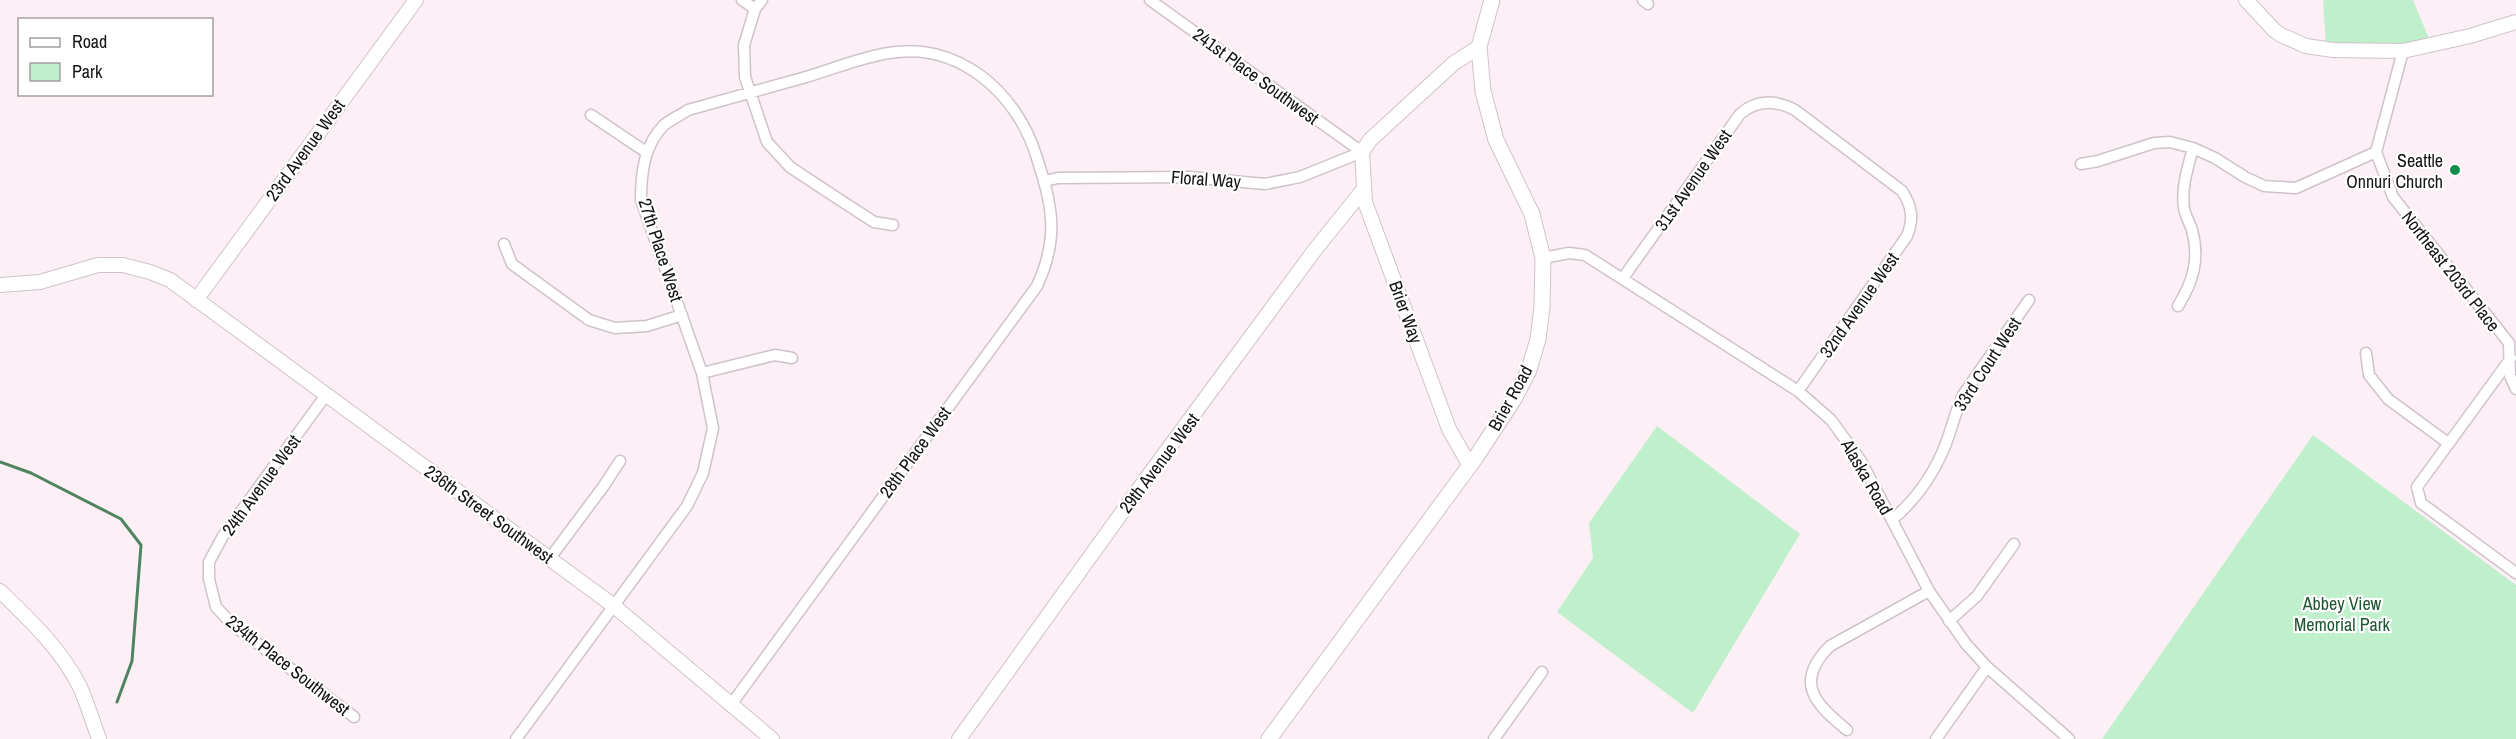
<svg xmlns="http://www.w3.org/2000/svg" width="2516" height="739" viewBox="0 0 2516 739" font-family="'Archivo Narrow',sans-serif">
	<rect width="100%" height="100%" fill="#fdeff6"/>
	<path fill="#c0efcb" d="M2323 0H2413L2430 41 2387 51 2326 45Z
		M1657 426 1800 534 1693 713 1557 612 1593 558 1589 523Z
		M2313 435 2516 585V739H2102Z"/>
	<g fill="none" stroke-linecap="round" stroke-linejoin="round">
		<path stroke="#50835f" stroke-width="3" d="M0 462 31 473 121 519 141 545 132 661 117 702"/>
		<g stroke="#d0c2ca" stroke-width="13">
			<path id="minor" d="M742 0 755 9
				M762 0 755 9 744 45 745 77 767 142 790 167 837 198 874 222 893 225
				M1150 0 1362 152
				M1643 0 1648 4
				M2403 51 2376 152 2393 197 2509 343 2510 376 2516 389
				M591 115 646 152
				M2081 164 2098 161 2154 143 2170 142 2193 148 2215 158 2245 177 2264 186 2296 188 2376 152
				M1045 181 1058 178 1190 177 1265 184 1300 177 1362 152
				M504 244 512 264 589 320 615 328 647 326 682 315
				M1543 258 1569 253 1585 255 1798 391 1831 420 1861 461 1929 591 1966 644 1987 667 2069 739
				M1623 278 1740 114C1757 99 1776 100 1795 110L1902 191C1912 206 1914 219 1907 236L1798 391
				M2178 306C2193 282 2200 259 2192 230 2190 223 2185 216 2184 208 2181 188 2188 167 2193 148
				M2366 353 2369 375 2388 399 2448 443
				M2511 358 2417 487 2421 503 2516 573
				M702 373 775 355 792 358
				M326 395 223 536 209 562V579L216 607 233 625 354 717
				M1892 520C1913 502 1931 478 1942 453 1951 434 1954 414 1963 395L2029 300
				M550 558 603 487 620 461
				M1949 621 1977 596 2014 544
				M1847 730C1814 703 1794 682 1830 646L1929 591
				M516 739 687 506 703 473 713 428 702 373 641 200C641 173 644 145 664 125 671 119 681 115 688 110 728 99 767 88 806 77 833 69 862 57 889 53 958 41 1016 92 1036 155 1052 205 1060 236 1037 286L730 706
				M1494 739 1542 672
				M1936 739 1987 667"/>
		</g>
		<g stroke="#d0c2ca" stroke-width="16">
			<path id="tertiary" d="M2246 0 2274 30 2281 35 2306 46 2333 50 2403 51 2470 36 2516 22
				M0 285 40 282 98 265H123L150 272 170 280 614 606 772 739
				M196 300 416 0
				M1470 466 1449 429 1365 202 1362 152 1370 140 1454 63 1479 47
				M0 591C30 620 61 649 80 687 87 703 93 722 99 739
				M959 739 1154 468 1314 251 1363 190"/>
		</g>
		<g stroke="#d0c2ca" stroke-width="17">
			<path id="secondary" d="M1269 739 1476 457 1514 399 1529 370 1538 339 1542 307 1543 258 1532 214 1496 140 1483 91 1479 47 1492 0"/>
		</g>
		<use href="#minor" stroke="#fff" stroke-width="10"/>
		<use href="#tertiary" stroke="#fff" stroke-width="14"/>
		<use href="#secondary" stroke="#fff" stroke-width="15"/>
	</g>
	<circle fill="#138e4a" stroke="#fff" stroke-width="2" cx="2455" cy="170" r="6"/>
	<g text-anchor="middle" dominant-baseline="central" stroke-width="4.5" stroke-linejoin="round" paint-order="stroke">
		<g font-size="18" fill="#161214" stroke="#fff">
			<text transform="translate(1256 76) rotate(36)">241st Place Southwest</text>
			<text transform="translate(305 150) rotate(-54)">23rd Avenue West</text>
			<text transform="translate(1206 179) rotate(4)">Floral Way</text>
			<text transform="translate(1693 180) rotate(-55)">31st Avenue West</text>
			<text transform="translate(661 250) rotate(72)">27th Place West</text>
			<text transform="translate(2451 271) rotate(52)">Northeast 203rd Place</text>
			<text transform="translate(1859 305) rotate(-55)">32nd Avenue West</text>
			<text transform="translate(1406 312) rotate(70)">Brier Way</text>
			<text transform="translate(1987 364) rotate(-57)">33rd Court West</text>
			<text transform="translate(1510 398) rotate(-61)">Brier Road</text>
			<text transform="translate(915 452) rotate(-54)">28th Place West</text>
			<text transform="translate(1159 463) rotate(-53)">29th Avenue West</text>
			<text transform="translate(1867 477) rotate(60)">Alaska Road</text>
			<text transform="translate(261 485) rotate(-54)">24th Avenue West</text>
			<text transform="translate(489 514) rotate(36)">236th Street Southwest</text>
			<text transform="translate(288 665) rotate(38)">234th Place Southwest</text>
		</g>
		<g font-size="18" fill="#161214" stroke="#fff" text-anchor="end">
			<text x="2443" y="160">Seattle<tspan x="2443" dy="21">Onnuri Church</tspan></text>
		</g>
		<g font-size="18" fill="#205733" stroke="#fff">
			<text x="2342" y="603">Abbey View<tspan x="2342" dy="21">Memorial Park</tspan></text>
		</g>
	</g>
	<rect x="18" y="18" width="195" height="78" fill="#ffffff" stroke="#a2a0a1" stroke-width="1.5"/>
	<rect x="30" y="38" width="30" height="9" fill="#ffffff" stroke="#a2a0a1" stroke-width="1.5"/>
	<text x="72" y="48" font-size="18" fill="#161214">Road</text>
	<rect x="30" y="63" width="30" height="18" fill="#c0efcb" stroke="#a2a0a1" stroke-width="1.5"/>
	<text x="72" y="78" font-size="18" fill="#161214">Park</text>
</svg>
